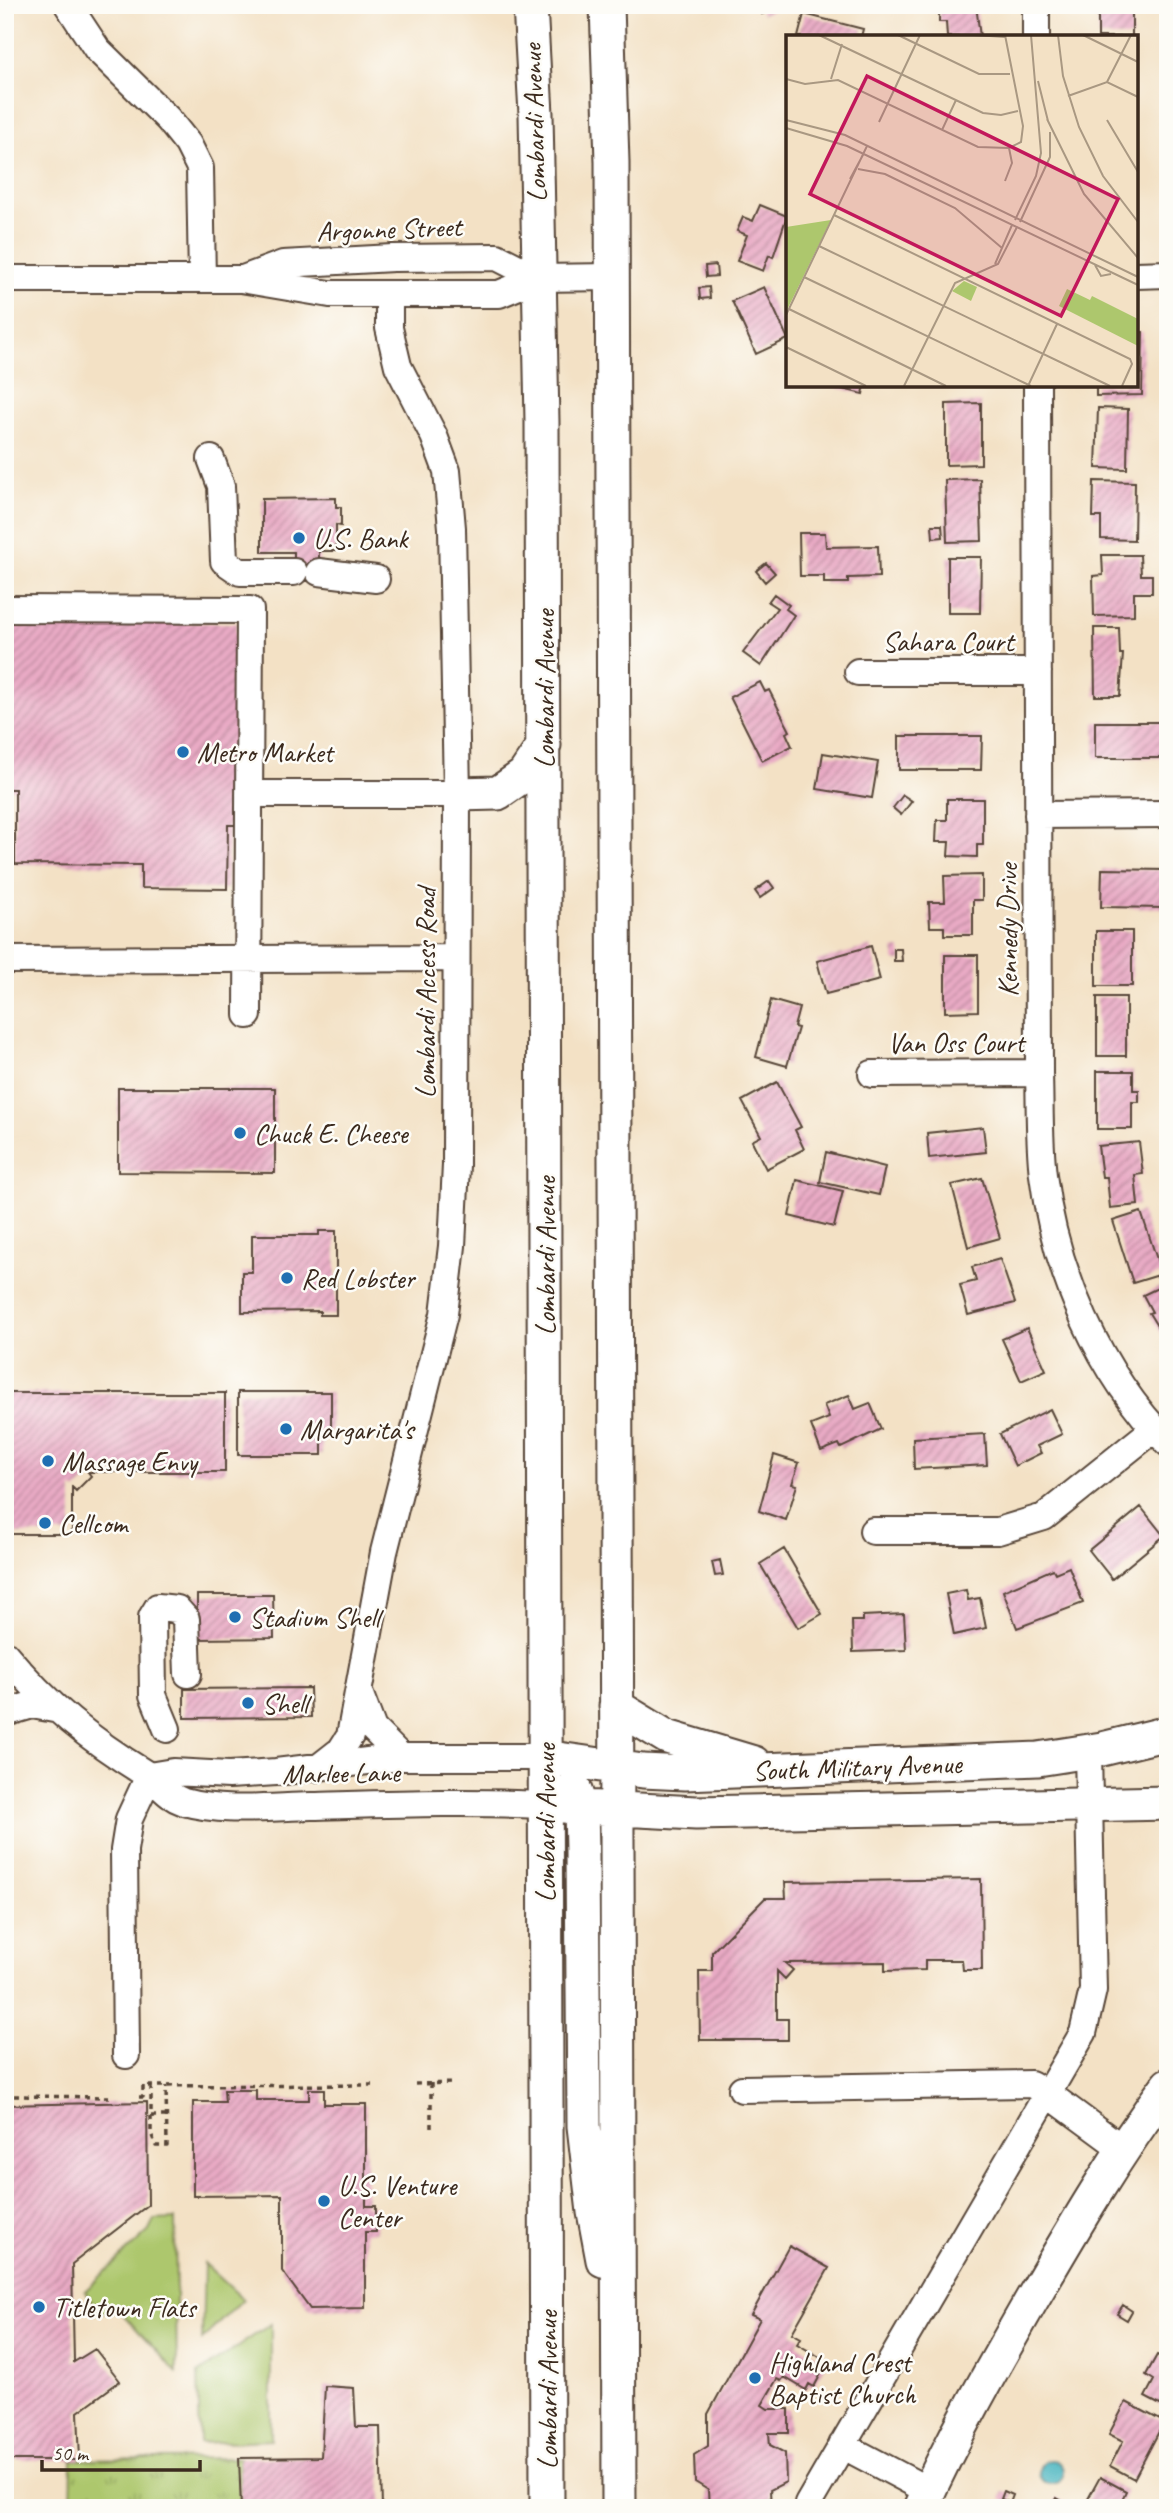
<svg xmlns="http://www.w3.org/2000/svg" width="1173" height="2513" viewBox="0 0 1173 2513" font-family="Caveat,sans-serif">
	<defs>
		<pattern id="park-tufts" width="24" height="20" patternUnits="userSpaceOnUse" patternTransform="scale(1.75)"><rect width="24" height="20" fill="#adc76d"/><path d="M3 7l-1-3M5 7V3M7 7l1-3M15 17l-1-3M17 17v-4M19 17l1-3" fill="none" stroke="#8ea259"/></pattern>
		<pattern id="building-hatch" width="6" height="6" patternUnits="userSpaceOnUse" patternTransform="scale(1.75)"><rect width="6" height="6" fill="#e9aac5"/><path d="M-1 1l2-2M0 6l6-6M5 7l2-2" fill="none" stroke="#be8b9f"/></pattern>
	</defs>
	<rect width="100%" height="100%" fill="#fdfcf7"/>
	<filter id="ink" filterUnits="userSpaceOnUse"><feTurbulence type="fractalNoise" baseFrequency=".0143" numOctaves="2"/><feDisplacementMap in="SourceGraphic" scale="14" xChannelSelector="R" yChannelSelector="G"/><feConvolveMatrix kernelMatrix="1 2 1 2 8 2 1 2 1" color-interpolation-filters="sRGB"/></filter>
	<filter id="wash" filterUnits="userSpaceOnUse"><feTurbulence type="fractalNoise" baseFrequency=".00686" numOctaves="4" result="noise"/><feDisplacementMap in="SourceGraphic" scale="28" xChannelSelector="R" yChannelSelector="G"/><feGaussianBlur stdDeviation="1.57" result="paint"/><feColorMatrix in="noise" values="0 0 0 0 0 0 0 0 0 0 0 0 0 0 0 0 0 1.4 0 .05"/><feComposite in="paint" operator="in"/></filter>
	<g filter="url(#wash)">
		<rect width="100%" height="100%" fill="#f3e1c5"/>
		<path fill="#adc76d" stroke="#747846" stroke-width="2" d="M175 2219 177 2373 119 2310 99 2312 85 2291 149 2231 154 2220Z
			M204 2263 243 2299 202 2340Z
			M271 2324V2440L200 2443 198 2374Z"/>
		<path fill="url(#park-tufts)" stroke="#747846" stroke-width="2" d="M239 2458 241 2508H71L72 2460Z"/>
		<path fill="#45b4bf" stroke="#406f6e" stroke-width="2" d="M1039 2472a12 12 0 1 1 24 0a12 12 0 1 1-24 0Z"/>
		<g id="blocks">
			<path fill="url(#building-hatch)" d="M759 5H785V6L762 14Z
				M939 5H976L980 37H947L946 22H939Z
				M1098 5H1132V37H1098Z
				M804 14 863 29 861 37H798Z
				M760 205 787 216 773 257 769 255 763 271 737 261 747 235 737 231 743 217 753 221Z
				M716 265 717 276 706 277 705 266Z
				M709 287 710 298 700 299 699 288Z
				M764 287 788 339 756 354 732 301Z
				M1136 332H1143L1142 395 1096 396V385H1136Z
				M826 385H865L863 394Z
				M981 403V464L946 465V404Z
				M1098 408 1128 409 1127 469 1096 468Z
				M980 479 982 541 947 542 945 480Z
				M1094 481 1135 482 1134 540 1101 539V517H1093Z
				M336 498V507H341V526L336 525V551H319V581H294V552H262V499Z
				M932 525H942L943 537 933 538Z
				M799 533H825L826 547 878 546 879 577 848 578V583H824V576H800Z
				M1102 555H1140L1141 575H1152V593H1134V615L1094 616 1093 576 1103 575Z
				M948 557H981L980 613H948Z
				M766 563 775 573 765 582 756 571Z
				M774 594 789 605 786 609 794 615 761 666 743 653 777 608 768 602Z
				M5 622 236 623 237 825H228L227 889 141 888V865L15 864V789H5Z
				M1094 628H1119L1120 654H1123L1120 696H1095Z
				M760 682 765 692 769 690 790 731 786 733 792 746 762 761 730 697Z
				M1095 722H1168V758H1095Z
				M899 736H982L981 770H899Z
				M823 753 878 762 872 798 817 789Z
				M903 795 912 801 901 815 893 808Z
				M947 799H983V845H977V857L948 856 949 842H936L937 820H947Z
				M1102 869 1166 870V908L1101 907Z
				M982 875V900H973V935H944V927H930L929 902H945L944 876Z
				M769 881 774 888 760 898 755 891Z
				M1096 931H1132V986H1096Z
				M871 946 880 980 826 994 817 961Z
				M894 949H901L902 961H894Z
				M945 955H978V1011L945 1012Z
				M1097 997H1126V1056H1097Z
				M771 1000 799 1008 794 1027 798 1028 787 1066 756 1057Z
				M1097 1071H1133V1090H1139V1102H1132V1129H1097Z
				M777 1082 801 1127 795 1130 804 1149 766 1169 752 1141 761 1136 742 1101Z
				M118 1088H275V1173L118 1172Z
				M983 1127 986 1152 929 1158 927 1133Z
				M1139 1142 1143 1174 1135 1175 1138 1205 1110 1208 1107 1177H1102L1098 1146Z
				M826 1152 885 1167 879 1195 820 1182Z
				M982 1178 1000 1238 968 1247 952 1185Z
				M797 1180 843 1191 834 1227 789 1216Z
				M1141 1212 1162 1274 1133 1283 1113 1221Z
				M319 1231H336V1315H320V1311L242 1312V1272H252V1235H319Z
				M1000 1259 1015 1303 968 1315 960 1285 976 1281 972 1267Z
				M1168 1283V1344L1149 1313 1152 1312 1143 1295Z
				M1027 1328 1046 1370 1021 1381 1002 1339Z
				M238 1392H331V1431H322V1455H238Z
				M5 1393H225V1472H88L91 1476 76 1491 72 1487V1534H5Z
				M849 1395 855 1409 870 1403 881 1429 841 1448 839 1444 821 1451 811 1425 829 1418 824 1405Z
				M1050 1409 1062 1434 1037 1446 1041 1453 1015 1466 1000 1434Z
				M985 1434 987 1465 914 1469 913 1438Z
				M774 1455 799 1463 792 1484 797 1485 786 1520 759 1511Z
				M1141 1507 1164 1536 1112 1579 1089 1550Z
				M784 1549 822 1614 798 1628 760 1564Z
				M720 1560 723 1575 715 1576 712 1562Z
				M1069 1567 1083 1603 1017 1628 1003 1591 1053 1569 1055 1573Z
				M966 1590 968 1600 980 1598 986 1628 954 1635 946 1594Z
				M197 1595H273L274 1638 197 1639Z
				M904 1614 906 1650 853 1652 852 1621H863V1616Z
				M310 1688 311 1717 184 1718V1689Z
				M981 1879 982 1970H963L962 1960H925V1970L885 1971V1962L785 1963 793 1970 785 1979 777 1971V2019H788V2040H700L699 1971H712V1952L765 1898H786L785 1882Z
				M309 2089H324V2104H366V2206H376V2232H365V2308L310 2309 282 2271V2195L193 2196V2102H225L224 2090H256V2100H309Z
				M147 2102 148 2205 72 2264 74 2362 95 2349 120 2381 78 2412 80 2460H5V2105Z
				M789 2246 829 2268 792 2333 801 2338 797 2344 823 2359 821 2363 825 2366 814 2387 809 2384 806 2390 784 2377 781 2381 777 2379 762 2405 768 2409H789V2433H769L770 2445 785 2453 786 2482 770 2490 771 2508H709L708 2490 695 2482 694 2455 708 2446V2414L760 2319 751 2315Z
				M1123 2305 1132 2311 1127 2320 1117 2314Z
				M1157 2355 1166 2359 1168 2356V2409L1145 2397 1154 2380 1146 2375Z
				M325 2386 354 2388 356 2427H380L382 2508H241L239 2458 321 2457Z
				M1126 2402 1164 2422 1134 2479 1110 2466 1123 2441 1109 2434Z
				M1100 2477 1126 2491 1118 2508H1083Z
				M1004 2491 1013 2495 1010 2503 1001 2499Z
				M1057 2498 1075 2508H1052Z"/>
		</g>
	</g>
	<g filter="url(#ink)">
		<use href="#blocks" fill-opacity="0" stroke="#574537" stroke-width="2"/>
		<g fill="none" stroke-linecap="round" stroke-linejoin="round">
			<g stroke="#574537" stroke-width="30">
				<path id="minor" d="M68 5 97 49 168 119 188 144 200 168 202 279
					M1036 5V37
					M1136 275 1168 274
					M5 279H241L330 294H499L538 278 612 277
					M243 279 283 264 393 258 497 257 538 278
					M1037 385 1039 1073C1040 1107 1039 1142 1043 1175 1055 1272 1099 1373 1168 1443
					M211 459 221 486 224 561 240 572H294
					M319 572 376 579
					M5 609 250 610 248 1015
					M858 672H1038
					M249 794H457
					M1038 815 1168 814
					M5 960 456 958
					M872 1074 1039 1073
					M873 1531H998L1044 1517 1154 1429
					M5 1654C48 1706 89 1739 146 1774 160 1783 166 1796 184 1802 223 1813 270 1807 311 1806 389 1804 467 1801 544 1805
					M360 1695 373 1729 401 1757
					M5 1713 32 1705 54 1709
					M167 1729 153 1695 152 1617 158 1607 177 1609 186 1619 188 1674
					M318 1768 341 1750 350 1736 384 1552 444 1314 452 1246 456 1165 457 794 452 528 447 471 434 436 398 366 389 328V294
					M149 1776 173 1772 229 1775 276 1772 401 1757H544
					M126 2055 124 1850 129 1819 149 1776
					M742 2089 1031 2084 1047 2093 1123 2149
					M842 2445 929 2491
					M808 2504 1083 2033 1093 1990 1088 1752"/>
			</g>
			<g stroke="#574537" stroke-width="37">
				<path id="major" d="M530 5 536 114 542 422 547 2508
					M607 5 612 162 619 2508
					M457 794 498 793 524 775 544 745
					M616 1706 667 1737 754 1763
					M544 1757 643 1771 685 1773 1038 1759 1102 1749 1168 1733
					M574 1788 581 1808 582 1851 584 2126 594 2212 603 2260
					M544 1805 696 1813 1168 1803
					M921 2508C953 2437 992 2369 1031 2301 1074 2227 1117 2154 1168 2085"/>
			</g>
			<path stroke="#574537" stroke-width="3.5" stroke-dasharray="5 5" stroke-linecap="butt" d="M431 2083V2129
				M415 2084 455 2083
				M151 2086V2133L156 2146H167L166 2086
				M14 2096 111 2097
				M139 2097H143V2086L378 2085
				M151 2116H166"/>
			<use href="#minor" stroke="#fff" stroke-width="26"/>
			<use href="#major" stroke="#fff" stroke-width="33"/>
		</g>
	</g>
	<g fill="#1f6fb2" stroke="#fdfcf7" stroke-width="2.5">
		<circle cx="299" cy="538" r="7"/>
		<circle cx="183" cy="752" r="7"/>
		<circle cx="240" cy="1133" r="7"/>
		<circle cx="287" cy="1278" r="7"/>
		<circle cx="286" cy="1429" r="7"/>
		<circle cx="48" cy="1461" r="7"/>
		<circle cx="45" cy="1523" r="7"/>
		<circle cx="235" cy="1617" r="7"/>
		<circle cx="248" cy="1703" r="7"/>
		<circle cx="324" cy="2201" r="7"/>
		<circle cx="39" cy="2307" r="7"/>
		<circle cx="755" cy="2378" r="7"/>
	</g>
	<g text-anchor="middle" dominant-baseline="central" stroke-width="5" stroke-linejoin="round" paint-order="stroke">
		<g font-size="28" fill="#3b2a1e" stroke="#fdfcf7">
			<text transform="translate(534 123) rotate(-92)">Lombardi Avenue</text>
			<text transform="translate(389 229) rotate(-2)">Argonne Street</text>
			<text x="948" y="641">Sahara Court</text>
			<text transform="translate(544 689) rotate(-90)">Lombardi Avenue</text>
			<text transform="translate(1007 930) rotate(-90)">Kennedy Drive</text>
			<text transform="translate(425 993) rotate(-90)">Lombardi Access Road</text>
			<text x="956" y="1042">Van Oss Court</text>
			<text transform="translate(545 1256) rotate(-90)">Lombardi Avenue</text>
			<text transform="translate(857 1767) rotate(-2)">South Military Avenue</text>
			<text transform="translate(341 1773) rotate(-1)">Marlee Lane</text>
			<text transform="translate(545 1823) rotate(-90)">Lombardi Avenue</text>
			<text transform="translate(547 2390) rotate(-90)">Lombardi Avenue</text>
		</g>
		<g font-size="28" fill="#3b2a1e" stroke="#fdfcf7" text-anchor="start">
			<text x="313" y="538">U.S. Bank</text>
			<text x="197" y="752">Metro Market</text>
			<text x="254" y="1133">Chuck E. Cheese</text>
			<text x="301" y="1278">Red Lobster</text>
			<text x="300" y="1429">Margarita's</text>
			<text x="62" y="1461">Massage Envy</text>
			<text x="59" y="1523">Cellcom</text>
			<text x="249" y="1617">Stadium Shell</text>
			<text x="262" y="1703">Shell</text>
			<text x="338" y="2185">U.S. Venture<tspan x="338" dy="32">Center</tspan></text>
			<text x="53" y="2307">Titletown Flats</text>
			<text x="769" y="2362">Highland Crest<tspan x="769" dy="32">Baptist Church</tspan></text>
		</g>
	</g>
	<g transform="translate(786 35)">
		<rect width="352" height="352" fill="#f3e1c5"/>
		<path d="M178 246 191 252 185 266 166 256Z" fill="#adc76d"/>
		<path d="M45 185 0 277V192ZM281 254 304 265 306 261 352 284V311L273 271Z" fill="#adc76d"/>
		<path fill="none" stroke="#a99882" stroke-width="2" d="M33 0 197 78 215 80 232 76M112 0 193 39H224M188 0 219 2M272 0 277 41 293 92 317 141 352 187M297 0 352 27M0 44 19 49 52 45 192 112 223 113 235 107 237 91 219 0M45 44 56 9M252 46 262 86M321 47 345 0M282 61 321 47 352 62M261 84 298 159 352 223M0 85 59 100 352 242M321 85 352 137M93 87 134 0M0 93 61 111 352 250M156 95 170 65M72 134 99 139 169 173 216 213M64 144 78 118M219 146 226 128 223 113M48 180 344 324 346 329 336 351M229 185 250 141 255 118 245 0M234 187 264 122V97M33 211 324 351M209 229 226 190M309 230 315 241 325 239M18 242 245 351M3 274 160 351M0 280 81 111M0 312 80 351M118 351 169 248 212 229 231 192M242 351 271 289"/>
		<path fill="#c2185b" fill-opacity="0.15" stroke="#c2185b" stroke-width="3.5" d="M81 41 332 164 275 281 24 159Z"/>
		<rect width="352" height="352" fill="none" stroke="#3b2a1e" stroke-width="3.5"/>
	</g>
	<rect width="1173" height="2513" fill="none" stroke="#fdfcf7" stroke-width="28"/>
	<path d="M42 2460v10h158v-10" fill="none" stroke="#3b2a1e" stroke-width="3.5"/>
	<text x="52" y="2460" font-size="21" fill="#3b2a1e" stroke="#fdfcf7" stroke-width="5" paint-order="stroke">50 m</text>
</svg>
